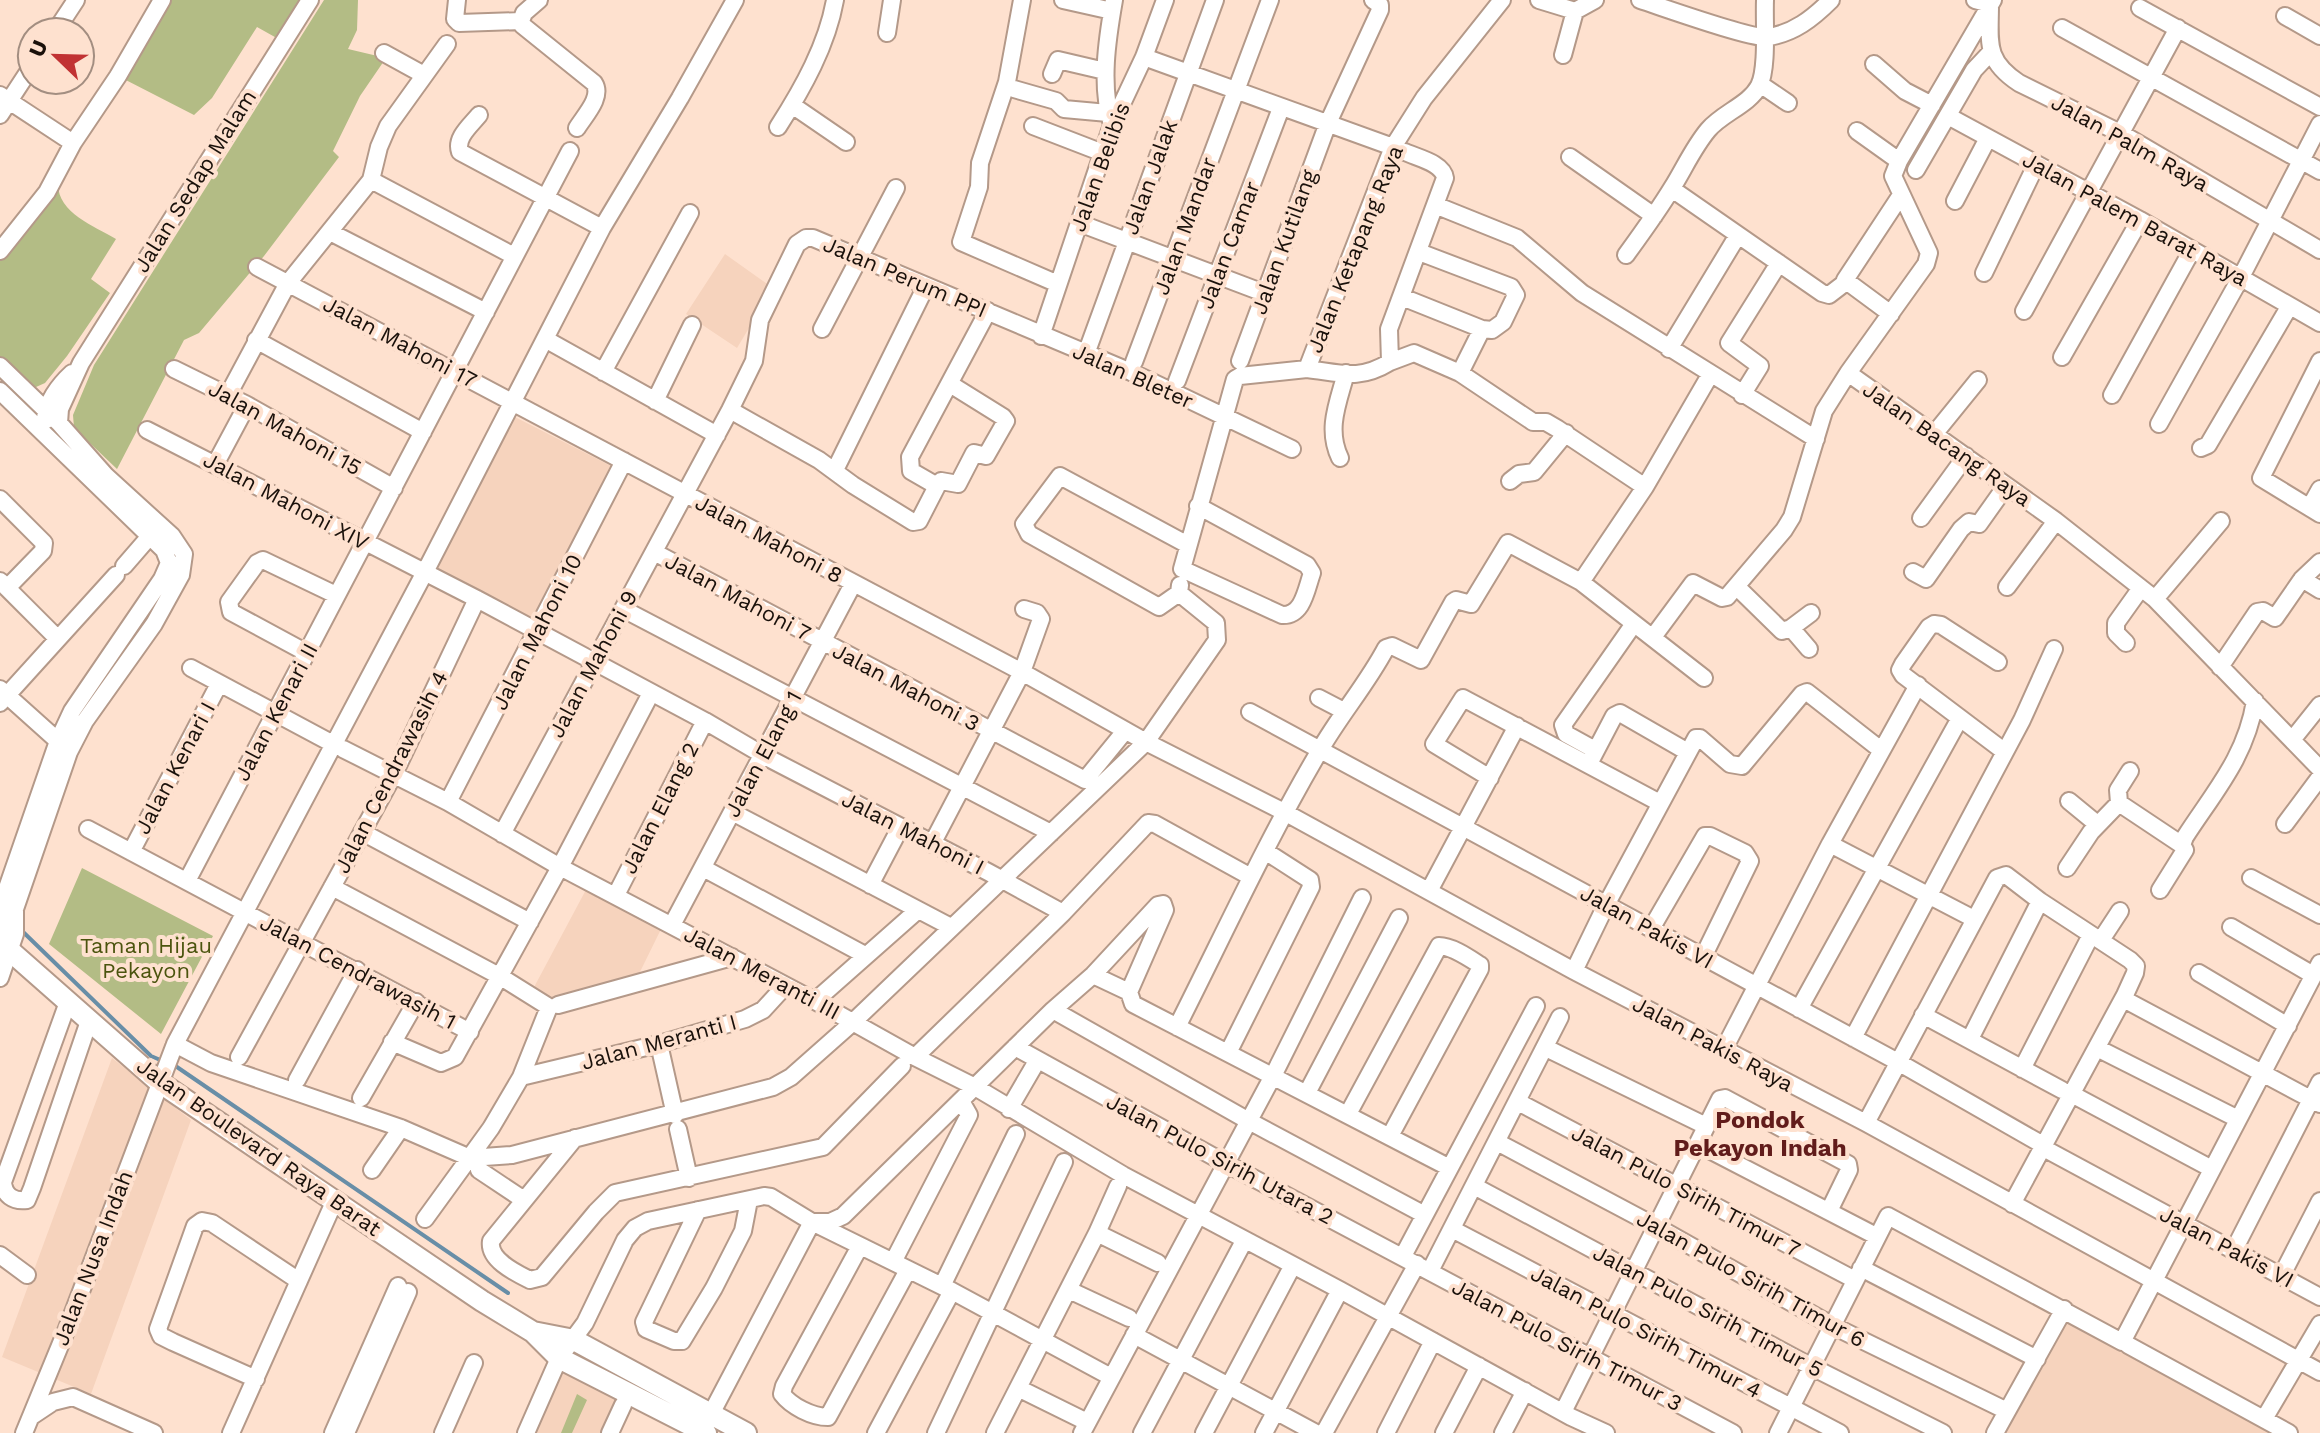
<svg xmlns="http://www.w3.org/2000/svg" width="2320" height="1433" viewBox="0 0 2320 1433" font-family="'Work Sans',sans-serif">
	<rect width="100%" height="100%" fill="#fee1cf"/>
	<path fill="#f6d3bd" d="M725 254 773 288 737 348 686 314Z
		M509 414 615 468 536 624 430 570Z
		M588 886 663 925 638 976 551 1000 532 991Z
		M112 1058 191 1120 91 1394 2 1357Z
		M2069 1319 2273 1433H2006Z
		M557 1362 621 1394 604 1433H527Z"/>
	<path fill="#b3bc85" d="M162 0H310L282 41 257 27 212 98 194 115 118 76Z
		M324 0H358L357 30 348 49 386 58 360 96 333 151 339 157 264 256 199 333 184 340 117 469 74 428 73 415 94 365Z
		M58 184C58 213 94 226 116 239L91 279 110 293 67 356 45 383 27 391 0 365V258Z
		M82 868 213 936 161 1034 49 944Z
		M577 1394 587 1400 572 1433H561Z"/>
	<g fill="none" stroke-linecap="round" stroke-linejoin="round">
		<path stroke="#688ea7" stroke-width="4" d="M19 928 151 1056 165 1062
			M174 1065 508 1293"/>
		<g stroke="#b49989" stroke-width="20">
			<path id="minor" d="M457 0 455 19 459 23 521 21
				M539 0 524 13 521 21 522 25 594 83C603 97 585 115 577 128
				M1022 0 1007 82 980 163 979 187 961 242 1058 284
				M1063 0 1112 11
				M1539 0 1575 11 1595 0
				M1640 0C1662 7 1751 39 1767 37 1793 34 1813 18 1831 0
				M1975 0 1990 4C1990 42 1984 60 2019 83L2122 134 2320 250
				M1993 0 1899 161 1893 176 1929 253 1926 264 1848 373 2056 521 2155 599 2320 769
				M2140 8 2320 107
				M2285 16 2320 36
				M2062 28 2320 171
				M55 32 76 0
				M887 33 892 0
				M384 53 424 75
				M1563 55 1575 11
				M1144 57 1393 147
				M1874 64 1905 91 1932 105
				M1052 74 1058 60 1105 71
				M1760 84 1788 103
				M1014 89 1056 101 1064 109 1108 113
				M0 95 73 143
				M792 105 846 142
				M0 115 32 66
				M479 115C470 126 455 138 460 152L602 228
				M1948 116 2140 220 2320 323
				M1112 125C1100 85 1107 40 1114 0
				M1033 126 1103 153
				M778 127C803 88 827 45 835 0
				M1857 131 1899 161
				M1570 157 1654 216
				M1916 170 1974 70 1990 53
				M371 180 514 256
				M1672 189 1822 293 1829 295 1846 282
				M1955 201 1988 138
				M1435 205 1517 238 1582 293 1816 439
				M1079 223 1264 293
				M330 232 486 312
				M0 251 47 192 73 143 118 76 162 0
				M1626 255C1642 233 1658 211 1672 188 1684 169 1693 148 1708 130 1722 113 1749 105 1759 86 1768 68 1764 22 1765 0
				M257 267 1022 672 1146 742 1286 813 1574 971 1866 1123 2320 1372
				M1984 273 2036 165
				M1402 297 1482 329 1492 330 1503 322 1516 295 1511 287 1419 252
				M2024 311 2178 28
				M1891 314 1845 280 1901 195
				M822 329 896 188
				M1041 336 1112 125 1144 57 1165 0
				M545 339 717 435
				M256 340 423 432
				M1669 349 1738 235
				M1086 354 1215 0
				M2062 357 2140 220
				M1240 361 1328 123 1380 10V5L1373 0
				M2320 361 2261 478 2320 514
				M1134 362 1270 0
				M1390 362 1414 353 1460 373 1533 422H1546L1558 429 1645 487
				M0 366 59 423 106 476 172 536 184 554 181 575 154 624 85 721 69 752 15 909V934L0 978
				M174 369 247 405 394 488
				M1307 369C1341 373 1359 381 1390 362L1389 329 1445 178C1443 163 1418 158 1405 152
				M603 372 690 213
				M1460 373 1482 329
				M1177 381 1281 108
				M950 384 1003 417 1006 421 986 456 974 453 958 484 941 481 937 486 911 471 910 457 988 311
				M0 391 164 550 169 563 162 579 72 711 58 741 4 897 5 924 0 942
				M228 395 288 283 371 180 379 147 388 126 447 44
				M1742 395 1760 366 1729 343 1779 263
				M2112 395 2192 250
				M655 401 692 325
				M730 410 819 460 853 485 913 522 919 521 937 486
				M45 421C45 403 59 385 72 373
				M59 423 60 409 81 363 310 0
				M2159 424 2241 277 2320 124
				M147 430 477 599 705 721 770 759 988 872 1063 913
				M1935 433 1978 380
				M2201 448 2208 445 2289 307
				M1340 458C1326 429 1338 403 1346 373
				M216 463 247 405
				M835 470 926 286
				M1510 481 1519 474 1534 472 1566 433
				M0 499 44 543 43 551 7 588
				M1198 506 1307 565 1312 573C1306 590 1303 616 1282 615L1182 569 1235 379 1240 376 1307 369 1393 147 1424 98 1502 0
				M2310 507 2320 489
				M1921 518 1966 456
				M654 552 1085 780 1125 731
				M124 566 150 536
				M1913 572 1926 579 1961 529 1969 522 1979 524 2006 486
				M2302 579 2320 590
				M0 581 57 638
				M1581 582 1645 487 1710 375
				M1180 585 1179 593 1159 607 1029 534 1024 524 1060 476 1188 545
				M1737 587 1782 631 1791 628 1811 613
				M2007 587 2056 521
				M2155 599 2221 521
				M623 609 1051 833
				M1791 628 1809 649
				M1653 637 1693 583 1722 598 1727 597 1784 530 1792 517 1824 411 1848 373
				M2126 643 2116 633V623L2141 588
				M307 653 231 612 229 602 257 563 263 560 336 595
				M2220 667 2257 612 2263 611 2275 618 2302 579 2320 562
				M191 668 335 745
				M0 689 58 741
				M1319 698 1344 711
				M0 703 116 575
				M1250 712 1898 1062 2043 1145
				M1960 718 1903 675 1900 670 1903 664 1929 627 1934 624 1941 625 1998 662
				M2292 740 2320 705
				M343 749 448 802 560 867 815 1001 915 1057 975 1087 1123 1175 1340 1290 1571 1417 1606 1433
				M1595 750 1566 734 1563 725 1633 625
				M1592 758 1614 716 1620 713 1686 751
				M1490 778 1434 744 1463 698 1660 803
				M2069 801 2097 824
				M448 802 624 461
				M2119 803 2118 790 2130 771
				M732 812 951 927
				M2285 824 2320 777
				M88 829 470 1032
				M362 832 530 922
				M502 834 730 410 754 361 760 320 797 244 806 238H813L1131 372 1292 449
				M932 844 1022 672 1041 619 1037 613 1024 609
				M1830 844 1974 919
				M131 852 219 684
				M703 868 865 955
				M2067 868 2091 832 2119 803 2182 845
				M2251 878 2320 915
				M187 881 570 151
				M870 885 900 828
				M332 887 501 977 549 1007 521 1077 491 1128 425 1219
				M2160 890 2185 850 2182 845 2185 837C2214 792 2246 757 2255 701
				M1429 891 1517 726
				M616 895 705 721
				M672 925 853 584
				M2231 927 2313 975
				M1651 929 1705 836H1710L1745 853 1750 861 1703 957
				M2101 940 2120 911
				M1574 971 1606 905 1696 738H1700L1730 764 1742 766 1802 694 1807 692 1881 750
				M2199 973 2288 1026
				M1093 975 1129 992 1133 1004 1448 1167
				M815 1001 918 910
				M68 1002 3 1182C4 1195 13 1202 27 1200L32 1188 89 1021
				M2131 1003 2320 1104
				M558 1005 732 957
				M1799 1009 1960 718 2005 752
				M1053 1010 1247 1120 1423 1214
				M1923 1015 2062 1090
				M1177 1027C1224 934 1267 840 1320 750 1340 715 1367 684 1386 648L1392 646 1421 660 1453 602 1456 600 1471 604 1508 543 1581 582 1704 678
				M1853 1038 2022 720 2054 649
				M1970 1039 2040 901
				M392 1042 441 1063 455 1057 560 867 651 693
				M175 1044 211 1063 401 1128 470 1158 512 1155 773 1087 791 1077 852 1023 1146 742 1217 640 1216 623 1179 593
				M659 1044 675 1115
				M1015 1047 1225 1163 1733 1433
				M1546 1048 1706 1126
				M1724 1049 1830 844 1918 685
				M2103 1051 2238 1119
				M1228 1053 1311 887 1310 880 1265 851
				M239 1057 394 774 477 599
				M915 1057 1063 913 1148 823 1155 824 1251 877
				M2022 1069 2091 935
				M521 1077 659 1044 745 1019 763 1010 785 986
				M297 1080 357 970
				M1307 1093 1399 918
				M361 1098 416 1002
				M2079 1098 2212 1169
				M1518 1102 1855 1280
				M1009 1109 1037 1061
				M1348 1114 1439 946C1452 946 1469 958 1480 965V969L1390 1136
				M1866 1123 1997 878 2006 875 2040 901 2130 960 2136 966 2135 973 2125 995 2012 1204
				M678 1129 689 1178
				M575 1138 491 1241C488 1260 516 1273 530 1280L542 1277 596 1212 615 1193 823 1147 902 1066
				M1497 1142 1657 1227 1833 1326 2007 1411
				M1698 1144 1876 1236
				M2049 1151 2320 1297
				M372 1170 401 1128
				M479 1170 524 1200
				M1474 1186 1812 1367 1943 1433
				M698 1210 644 1322 646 1329 674 1341H682L714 1288 743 1231 749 1200
				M814 1222H830L843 1216 1053 1010 1093 975 1158 905 1163 904 1165 910 1129 992
				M1452 1229 1840 1433
				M1097 1233 1158 1263
				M2237 1244 2320 1082
				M860 1246 784 1386 782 1394C791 1406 812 1417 828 1417L908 1270
				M0 1255 27 1275
				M1403 1256 1536 1006
				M893 1262 969 1115 961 1101
				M1861 1268 2037 1359
				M1430 1271 1560 1017
				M2284 1271 2320 1201
				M942 1286 1016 1134
				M1069 1290 1129 1318
				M1134 1335 1316 1433
				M2128 1345 2289 1433
				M256 1379 173 1342 161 1336 158 1329 195 1226 202 1221 212 1223 299 1281
				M1018 1388 1087 1422
				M1563 1412 1720 1099 1725 1098 1848 1164 1849 1170 1829 1211
				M711 1414 812 1222
				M32 1416 53 1402 73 1397 154 1433
				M2264 1419 2320 1324
				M24 1433 66 1331 175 1044 425 572 602 228 680 98 735 0
				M231 1433 335 1200
				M333 1433 398 1286
				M346 1433 408 1292
				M443 1433 474 1363
				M526 1433 559 1358 585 1323 625 1240 635 1228 648 1221 764 1196 771 1197 812 1222 952 1291 1111 1377
				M610 1433 623 1405
				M876 1433 952 1291
				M936 1433 1064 1162
				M995 1433 1097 1233 1118 1186
				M1082 1433 1275 1072 1362 898
				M1142 1433 1244 1241
				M1204 1433 1293 1265
				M1264 1433 1340 1290
				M1324 1433 1417 1264
				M1386 1433 1433 1341
				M1444 1433 1479 1366
				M1503 1433 1525 1391
				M1778 1433 1888 1216 2122 1342 2320 963
				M1995 1433 2064 1309"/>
		</g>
		<g stroke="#b49989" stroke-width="24">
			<path id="major" d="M0 942 159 1082 482 1301 533 1332 559 1358 706 1433
				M533 1332 574 1340 746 1433"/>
		</g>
		<use href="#minor" stroke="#fff" stroke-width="16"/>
		<use href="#major" stroke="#fff" stroke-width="20"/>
	</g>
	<g text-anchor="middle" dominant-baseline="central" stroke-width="8" stroke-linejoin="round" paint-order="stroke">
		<g font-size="22" fill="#1a110b" stroke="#fee1cf">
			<text transform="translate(2130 143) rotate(29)">Jalan Palm Raya</text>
			<text transform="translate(1100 167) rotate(-70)">Jalan Belibis</text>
			<text transform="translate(1150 177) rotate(-70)">Jalan Jalak</text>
			<text transform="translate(195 181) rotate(-58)">Jalan Sedap Malam</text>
			<text transform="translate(2135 219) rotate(29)">Jalan Palem Barat Raya</text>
			<text transform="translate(1185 226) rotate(-70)">Jalan Mandar</text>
			<text transform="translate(1284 242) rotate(-70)">Jalan Kutilang</text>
			<text transform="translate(1229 245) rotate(-69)">Jalan Camar</text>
			<text transform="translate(1355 249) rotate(-68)">Jalan Ketapang Raya</text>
			<text transform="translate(905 277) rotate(23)">Jalan Perum PPI</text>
			<text transform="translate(400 342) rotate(28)">Jalan Mahoni 17</text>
			<text transform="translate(1133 376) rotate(24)">Jalan Bleter</text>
			<text transform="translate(285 428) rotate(29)">Jalan Mahoni 15</text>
			<text transform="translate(1947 444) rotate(35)">Jalan Bacang Raya</text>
			<text transform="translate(286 501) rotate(28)">Jalan Mahoni XIV</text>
			<text transform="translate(769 539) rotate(28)">Jalan Mahoni 8</text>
			<text transform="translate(738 597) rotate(28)">Jalan Mahoni 7</text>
			<text transform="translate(537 632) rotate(-63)">Jalan Mahoni 10</text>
			<text transform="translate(593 664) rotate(-62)">Jalan Mahoni 9</text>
			<text transform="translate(906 687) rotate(28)">Jalan Mahoni 3</text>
			<text transform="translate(276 712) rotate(-62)">Jalan Kenari II</text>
			<text transform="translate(763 754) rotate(-62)">Jalan Elang 1</text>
			<text transform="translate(175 768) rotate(-62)">Jalan Kenari I</text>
			<text transform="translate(391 772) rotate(-63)">Jalan Cendrawasih 4</text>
			<text transform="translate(660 808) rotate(-63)">Jalan Elang 2</text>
			<text transform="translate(913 833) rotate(27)">Jalan Mahoni I</text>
			<text transform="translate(1647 927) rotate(29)">Jalan Pakis VI</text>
			<text transform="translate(358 972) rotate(28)">Jalan Cendrawasih 1</text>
			<text transform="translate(762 973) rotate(28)">Jalan Meranti III</text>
			<text transform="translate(659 1042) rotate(-15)">Jalan Meranti I</text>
			<text transform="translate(1713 1044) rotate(28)">Jalan Pakis Raya</text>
			<text transform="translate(259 1147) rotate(35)">Jalan Boulevard Raya Barat</text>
			<text transform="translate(1220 1159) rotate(28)">Jalan Pulo Sirih Utara 2</text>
			<text transform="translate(1686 1191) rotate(28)">Jalan Pulo Sirih Timur 7</text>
			<text transform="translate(2227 1247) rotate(28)">Jalan Pakis VI</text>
			<text transform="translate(93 1258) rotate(-69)">Jalan Nusa Indah</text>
			<text transform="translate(1751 1279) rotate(29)">Jalan Pulo Sirih Timur 6</text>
			<text transform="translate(1708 1311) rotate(28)">Jalan Pulo Sirih Timur 5</text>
			<text transform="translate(1646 1332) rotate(28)">Jalan Pulo Sirih Timur 4</text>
			<text transform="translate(1567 1345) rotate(28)">Jalan Pulo Sirih Timur 3</text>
		</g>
		<g font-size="22" fill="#4b540e" stroke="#fee1cf">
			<text x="146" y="945">Taman Hijau<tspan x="146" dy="25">Pekayon</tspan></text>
		</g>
		<g font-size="24" font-weight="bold" fill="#611c1b" stroke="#fee1cf">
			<text x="1760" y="1120">Pondok<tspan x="1760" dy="28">Pekayon Indah</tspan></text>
		</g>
	</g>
	<g transform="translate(56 56) rotate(293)"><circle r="38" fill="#fee1cf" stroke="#a38e81" stroke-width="2"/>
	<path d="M0-6L14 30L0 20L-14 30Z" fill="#c13233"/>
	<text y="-12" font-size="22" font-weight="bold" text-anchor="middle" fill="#1a110b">U</text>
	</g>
</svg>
